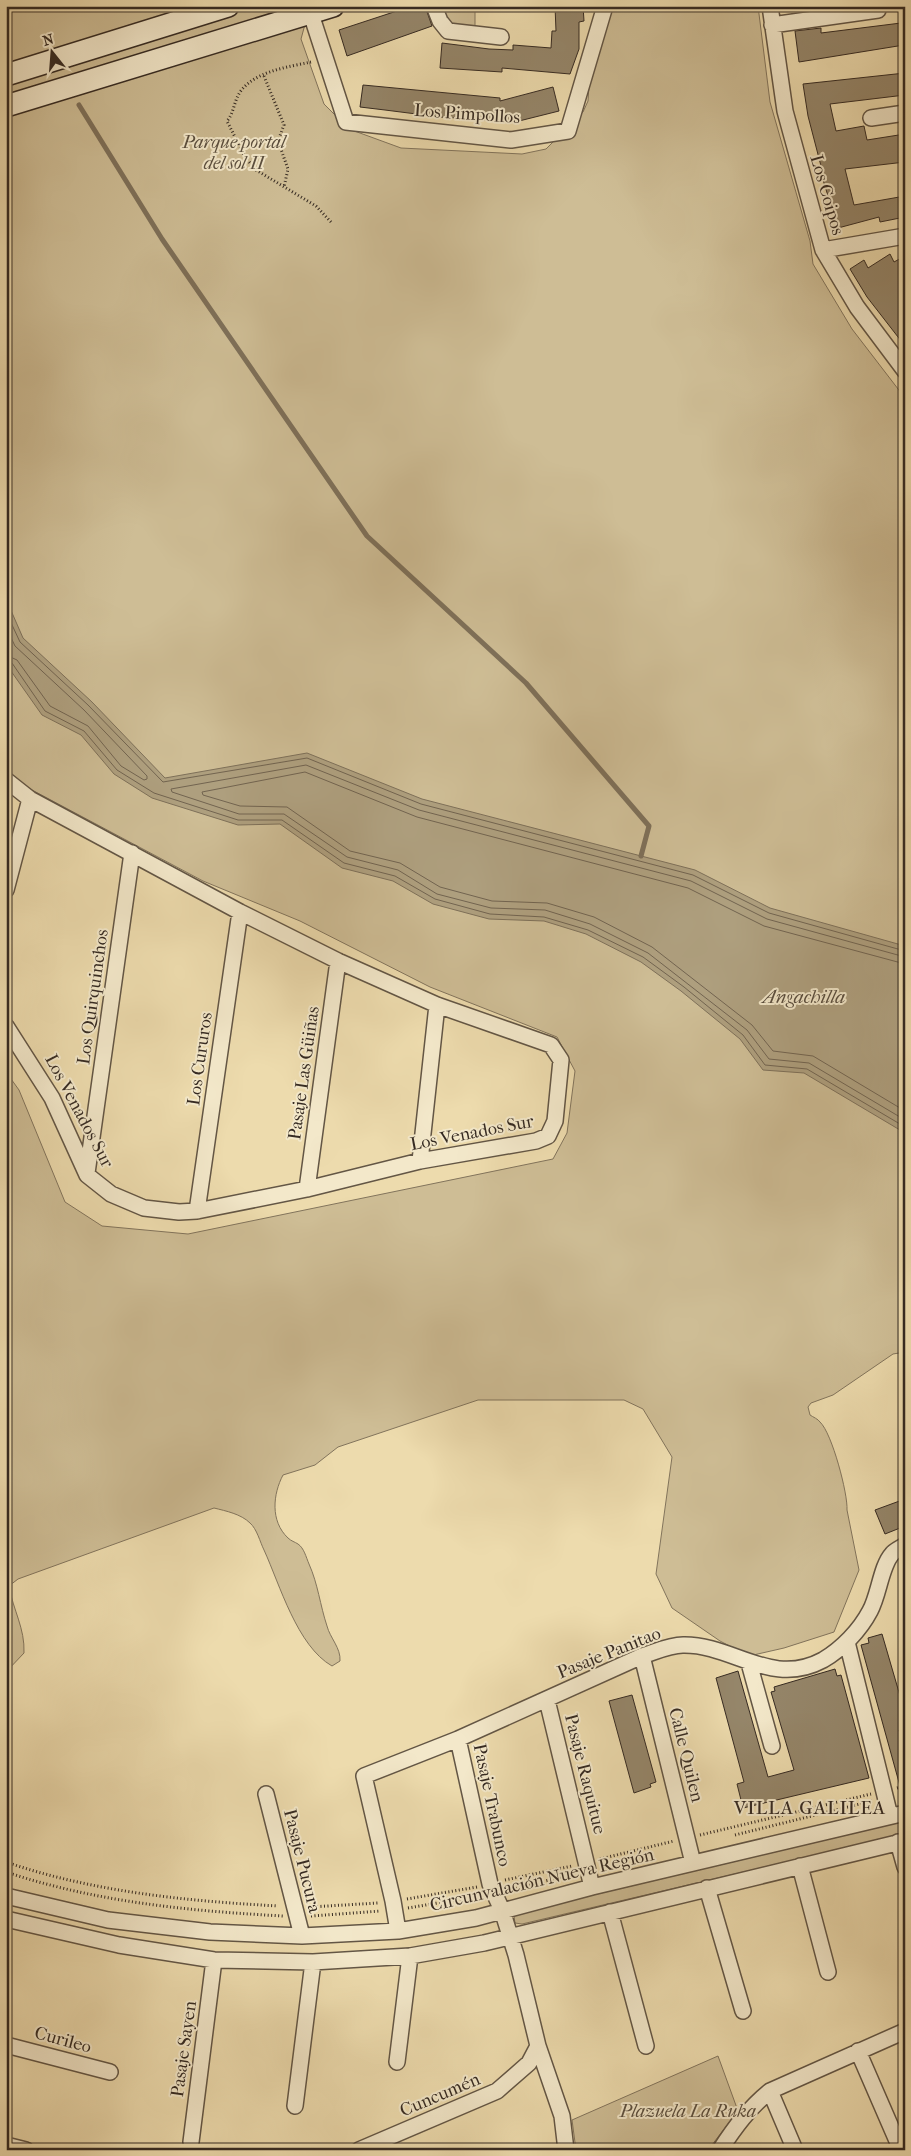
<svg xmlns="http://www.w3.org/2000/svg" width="911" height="2156" viewBox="0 0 911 2156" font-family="'IM FELL French Canon',serif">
	<rect width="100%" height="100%" fill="#eddbad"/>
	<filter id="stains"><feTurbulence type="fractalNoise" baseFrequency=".004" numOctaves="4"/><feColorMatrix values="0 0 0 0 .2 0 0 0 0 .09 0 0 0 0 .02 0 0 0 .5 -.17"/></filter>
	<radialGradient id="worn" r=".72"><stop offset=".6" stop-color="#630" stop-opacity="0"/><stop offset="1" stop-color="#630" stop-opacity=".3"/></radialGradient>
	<path fill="#cebd95" stroke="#82745c" d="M6 6H310L301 39 324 104 349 129 401 148 522 154 546 149 583 112 588 101 590 69 605 6H758L770 102 810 241 813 264 852 329 905 398V1352L893 1354 833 1395 811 1403 808 1407 810 1415C813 1417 818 1419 820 1422 832 1433 848 1494 847 1510L859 1570 834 1632 784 1648 749 1656 720 1641 672 1608 656 1574 672 1457 643 1409 624 1400H478L338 1447 315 1465 283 1475C273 1494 270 1521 288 1538 291 1541 295 1542 298 1544 304 1548 306 1557 309 1564 318 1584 320 1605 327 1626 330 1638 341 1648 340 1661L332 1666C297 1646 280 1585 264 1550 260 1542 257 1529 250 1523 241 1514 226 1511 214 1508L18 1579 9 1586C13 1610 25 1628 24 1653L6 1672V1072L19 1090 65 1202 102 1226 188 1234 553 1159 567 1133 575 1071 557 1037 430 987 300 921 203 881 32 790 6 774Z
		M438 6H475V27L451 25Z
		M905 1821V1834L522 1924 515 1923 514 1916 521 1912Z
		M718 2056 738 2111 708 2150H576L572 2120Z"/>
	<path fill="#ae9f7e" stroke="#7e7059" d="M6 599 23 638 92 702 165 778 307 753 422 799 695 870 770 908 905 946V1133L804 1073 763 1070 740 1039 681 991 641 962 586 934 544 921 489 919 433 904 393 881 342 868 280 824 238 825 152 798 114 774 81 735 42 715 6 664Z"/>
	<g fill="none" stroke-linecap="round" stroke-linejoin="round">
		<path stroke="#726450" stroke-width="1" d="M6 612 20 642 88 705 163 782 307 758 421 804 693 875 769 913 905 951
			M6 627 15 646 84 710 147 776V779L144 780 121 766 88 726 50 706 17 660 6 655
			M6 661 12 663 45 711 84 731 117 770 154 793 238 820H282L344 863 395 876 435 899 490 914 544 917 588 930 643 957 684 987 743 1035 765 1065 807 1069 905 1127
			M905 957 767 919 691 881 419 810 306 765 171 789 172 792 239 814H284L347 857 398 870 437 894 491 908 545 910 590 924 648 953 747 1030 769 1059 809 1063 905 1120
			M905 964 764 926 688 888 417 817 305 772 202 792 203 795 240 806 287 807 350 851 400 863 440 887 492 901 547 903 594 917 652 947 752 1025 773 1051 813 1056 905 1111"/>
		<path stroke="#7e7059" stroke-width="5" d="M79 105 162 239 367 536 526 683 649 826 641 856"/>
	</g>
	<path fill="#95866a" stroke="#352a22" d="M412 6H425L432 26 347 56 339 30Z
		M555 6H583L584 21 579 22V49L570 74 502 68V72L440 68 442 43 489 49 513 50V45L551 48 552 31H556Z
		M901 23 904 45 799 62 795 31 821 28V33Z
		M905 73V95L830 104 836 131 864 126 867 140 905 134V162L845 169 854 205 905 196V217L880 222 879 217 838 228 819 167 821 166 808 116 803 84Z
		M363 85 500 98V101L553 87 559 111 515 122 440 117 385 110 360 107Z
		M890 254 894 262 905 256V346L867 297 850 269 864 260 868 268Z
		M905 1499V1526L885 1534 875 1510Z
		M882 1634 905 1713V1728L899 1730 905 1754V1786H900L861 1645 869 1643 868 1638Z
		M835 1669 837 1676 841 1675 869 1778 743 1808 737 1784 744 1782 716 1678 738 1671 768 1777 794 1770 771 1692 775 1691 774 1687Z
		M632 1695 656 1782 650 1784 651 1787 634 1793 609 1701Z"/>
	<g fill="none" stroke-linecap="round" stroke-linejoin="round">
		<g stroke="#635645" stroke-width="18">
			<path id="street" d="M434 6 440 21 448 31 501 37
				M770 6 785 111 823 250 857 307 905 371
				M311 14 346 122 511 140 568 131 605 6
				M772 25 878 10
				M871 118 905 113
				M823 250 905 236
				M6 780 30 799 240 912 338 961 437 1005 551 1045 561 1060 555 1121 548 1136 536 1141 420 1161 307 1189 197 1211 179 1212 144 1208 111 1194 87 1175 52 1098 6 1026
				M6 890 30 799
				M420 1161 437 1005
				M87 1173 132 853
				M307 1189 338 961
				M197 1211 240 912
				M847 1642 890 1816
				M642 1656 693 1863
				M749 1663 772 1746
				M547 1700 592 1887
				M266 1794 302 1936
				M898 1842 905 1867
				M800 1866 828 1972
				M707 1888 743 2011
				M6 1896 108 1920 210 1932 302 1936 398 1931 476 1918 592 1887 905 1813
				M610 1912 646 2046
				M6 1919 119 1945 214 1960 313 1962 410 1956 484 1943 905 1841
				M398 1931 393 1901 364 1776 458 1739 642 1656C655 1652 669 1645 683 1645 733 1644 771 1688 823 1660 842 1649 860 1630 870 1611 879 1595 881 1566 892 1554 895 1550 901 1548 905 1545
				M6 2045 110 2072
				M538 2046 562 2116 566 2150
				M858 2051 901 2150
				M397 2062 410 1956
				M770 2091 795 2150
				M295 2106 313 1962
				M191 2142 214 1960
				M6 2145 26 2150
				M359 2150 497 2091 529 2063 538 2046 516 1955 502 1910 490 1884 458 1739
				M720 2150C735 2127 749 2108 770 2091L905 2031"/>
		</g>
		<g stroke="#352a22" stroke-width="24">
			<path id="secondary" d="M6 75 228 6
				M6 106 333 6"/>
		</g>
		<path stroke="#352a22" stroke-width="3" stroke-dasharray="1 2.5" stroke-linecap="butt" d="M311 62C288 67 255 71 240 92 234 101 234 113 227 121L245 157 256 170 316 206 331 222
			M264 76 284 125 278 141 288 169 284 187
			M897 1788 905 1786
			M700 1835 871 1794
			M735 1835 872 1801
			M600 1859 674 1841
			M6 1862C93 1892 187 1901 278 1906
			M6 1872C96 1902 189 1911 283 1916
			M505 1880 572 1866
			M509 1890 574 1874
			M407 1899 477 1887
			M310 1907 378 1903
			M408 1908 479 1896
			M311 1916 380 1911"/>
		<use href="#street" stroke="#f3e8ca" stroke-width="15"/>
		<use href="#secondary" stroke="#f3e8ca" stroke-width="21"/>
	</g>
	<g text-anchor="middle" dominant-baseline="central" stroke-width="4" stroke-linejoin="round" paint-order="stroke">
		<g font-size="18" fill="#352a22" stroke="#f3e8ca">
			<text transform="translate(467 114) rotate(4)">Los Pimpollos</text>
			<text transform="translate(827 195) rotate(74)">Los Coipos</text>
			<text transform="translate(93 997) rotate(-82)">Los Quirquinchos</text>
			<text transform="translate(200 1059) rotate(-82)">Los Cururos</text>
			<text transform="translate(304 1073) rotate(-82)">Pasaje Las Güiñas</text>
			<text transform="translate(79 1111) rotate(62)">Los Venados Sur</text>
			<text transform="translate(472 1133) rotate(-11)">Los Venados Sur</text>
			<text transform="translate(609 1653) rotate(-22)">Pasaje Panitao</text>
			<text transform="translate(686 1755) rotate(76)">Calle Quilen</text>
			<text transform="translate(585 1774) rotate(76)">Pasaje Raquitue</text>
			<text transform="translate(492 1805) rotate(78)">Pasaje Trabunco</text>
			<text transform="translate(302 1861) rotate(76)">Pasaje Pucura</text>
			<text transform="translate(542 1880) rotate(-13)">Circunvalación Nueva Región</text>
			<text transform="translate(63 2040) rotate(15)">Curileo</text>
			<text transform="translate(184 2049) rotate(-82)">Pasaje Sayen</text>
			<text transform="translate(440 2095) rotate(-23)">Cuncumén</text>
		</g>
		<g font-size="18" font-style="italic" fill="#5b4f3f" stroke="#f3e8ca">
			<text x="234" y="142">Parque portal<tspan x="234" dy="21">del sol II</tspan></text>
			<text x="688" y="2111">Plazuela La Ruka</text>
		</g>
		<g font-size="19" font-style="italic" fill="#594d3e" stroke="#f3e8ca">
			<text x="804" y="997">Angachilla</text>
		</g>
		<g font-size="19" letter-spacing="1" fill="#352a22" stroke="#f3e8ca">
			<text x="810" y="1808">VILLA GALILEA</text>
		</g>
	</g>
	<rect width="911" height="2156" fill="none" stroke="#eddbad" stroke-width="25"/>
	<rect x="8" y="8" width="896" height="2141" fill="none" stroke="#352a22" stroke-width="2.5"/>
	<rect x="12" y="12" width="886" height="2131" fill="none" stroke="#352a22"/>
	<g transform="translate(52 52) rotate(343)" stroke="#f3e8ca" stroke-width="4" paint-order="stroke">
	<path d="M0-4L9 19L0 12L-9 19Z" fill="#352a22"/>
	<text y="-8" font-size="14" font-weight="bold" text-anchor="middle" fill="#352a22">N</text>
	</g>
	<rect width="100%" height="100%" filter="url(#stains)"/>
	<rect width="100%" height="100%" fill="url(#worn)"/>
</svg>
